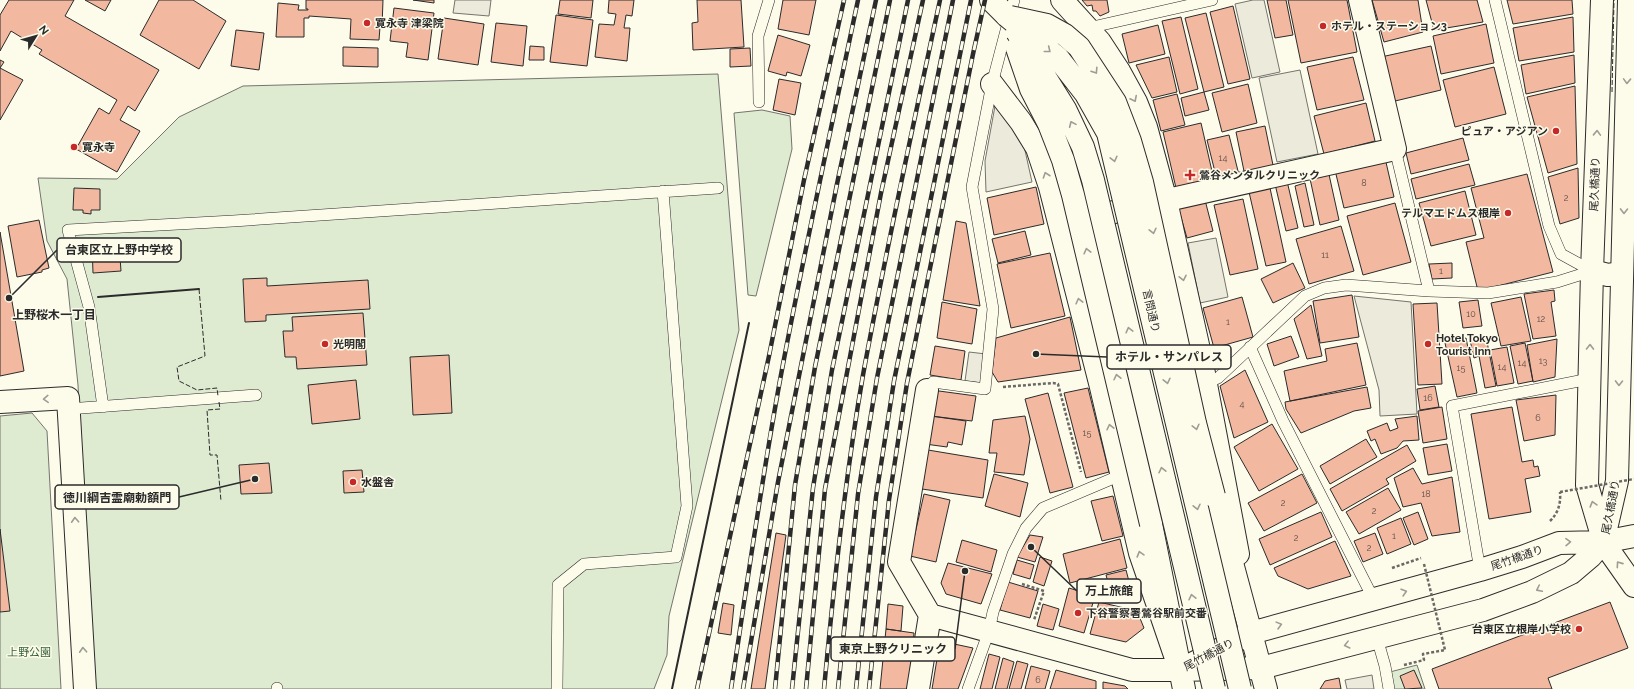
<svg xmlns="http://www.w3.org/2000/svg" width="1634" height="689" viewBox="0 0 1634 689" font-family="Raleway,'Noto Sans JP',sans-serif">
	<rect width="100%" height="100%" fill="#fdfbea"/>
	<path fill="#deebd1" stroke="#74746e" d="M718 74 739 330 669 616 667 655 654 689H95L78 385 67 279 47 241 38 178 117 179 179 117 243 86Z
		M762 110 790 116 792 149 756 296 748 295 734 113Z
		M32 413 47 431 61 689H0V416Z
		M1417 665 1425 689H1388L1386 673Z"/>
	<path fill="#eceadb" stroke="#74746e" d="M455 0H491L489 16 453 13Z
		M1253 0H1264L1280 72 1252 78 1235 4Z
		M1300 70 1318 154 1277 162 1259 78Z
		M995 106 1003 107 1022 137 1032 182 986 192 985 161Z
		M1216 238 1228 297 1200 303 1188 243Z
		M1354 296 1411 302 1417 414 1380 416 1379 390Z
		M969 352 986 354 982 383 965 381Z
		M1372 675 1374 689H1347L1345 680Z"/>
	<path fill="#f2b8a0" stroke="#2b2b2b" d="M9 0H74L65 16 159 70 135 111 128 106 120 120 140 131 117 172 76 149 99 108 109 114 117 100 39 54 42 50 11 31 0 51V15Z
		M85 0H111L105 11Z
		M159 0H193L226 21 199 69 140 35Z
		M306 0H383L382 27H380L379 40 350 39 351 19 309 16V18H304V37H276L278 3 299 5 298 10H308V9H306Z
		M413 0H434V3Z
		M560 0H593L591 18 558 14Z
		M609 0H634L632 16 626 15 624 28H630L627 61 595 57 599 24 614 25 616 14 608 13Z
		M697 0H741L744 47 693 50 692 23 698 22Z
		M783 0H816L809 35 778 29Z
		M1082 0H1107L1109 12 1100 16 1096 11H1093L1092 5 1087 6Z
		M1267 0H1286L1293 35 1275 38Z
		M1288 0H1347L1357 52 1301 63Z
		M1372 0H1418L1423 32 1384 42Z
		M1426 0H1477L1483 22 1434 30Z
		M1507 0H1572L1573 14 1513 24Z
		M1233 6 1250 79 1228 84 1210 12Z
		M394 8 434 13 428 60 406 57 408 43 390 41Z
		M1206 13 1224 87 1204 92 1185 18Z
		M556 15 593 20 587 66 550 62Z
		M1181 17 1198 89 1180 94 1162 21Z
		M1573 17 1574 52 1519 61 1513 28Z
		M444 18 484 24 478 65 438 59Z
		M496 23 527 26 523 66 491 62Z
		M1486 24 1494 63 1441 74 1433 36Z
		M1158 25 1165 54 1129 63 1122 34Z
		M236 30 264 33 259 70 231 66Z
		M778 35 810 45 801 76 787 72 786 76 768 71Z
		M530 46 544 47V60H529Z
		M1431 46 1441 90 1391 102 1381 57Z
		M343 47 378 48V67L343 66Z
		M750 48 751 66 730 67V49Z
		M1574 55 1575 83 1526 94 1521 65Z
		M1169 57 1177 92 1152 98 1136 65Z
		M1353 57 1364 100 1317 110 1307 67Z
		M0 60 4 62 0 68 23 80 0 120Z
		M1494 67 1506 114 1455 127 1443 80Z
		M779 79 801 83 795 115 773 110Z
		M1248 84 1257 123 1222 132 1212 93Z
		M1575 86 1577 164 1548 173 1527 97Z
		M1204 92 1209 110 1185 116 1181 98Z
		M1177 94 1185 125 1161 131 1153 100Z
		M1366 103 1375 141 1324 154 1314 116Z
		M1201 123 1214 180 1176 188 1163 132Z
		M1265 126 1274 170 1245 176 1236 132Z
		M1229 135 1239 175 1217 180 1207 140Z
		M1463 138 1469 160 1411 174 1406 153Z
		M1385 158 1394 197 1344 208 1335 170Z
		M1469 164 1475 185 1416 199 1411 179Z
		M1578 168 1579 218 1560 224 1548 177Z
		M1328 170 1339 220 1320 225 1309 174Z
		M1527 174 1553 272 1478 291 1466 242 1484 238 1471 188Z
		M1287 181 1298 228 1286 231 1275 184Z
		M1305 183 1314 225 1304 227 1295 186Z
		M1036 187 1044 224 994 235 987 198Z
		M74 188 100 189V210H91V214L83 213V210H73Z
		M1270 188 1286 262 1266 266 1249 192Z
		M1465 191 1476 235 1431 246 1419 203Z
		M1243 199 1258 269 1230 275 1214 205Z
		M1205 200 1213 231 1187 238 1178 207Z
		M1395 203 1411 262 1363 275 1347 216Z
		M39 220 49 268 42 270V272L17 277 8 226Z
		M956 221 966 223 980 306 943 300Z
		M1341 226 1354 271 1309 284 1296 239Z
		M1025 231 1031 255 998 263 992 239Z
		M0 232 24 371 0 376Z
		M119 243 121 271 93 273 92 244Z
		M1050 253 1065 316 1011 328 997 264Z
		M1293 263 1305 288 1273 303 1261 279Z
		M1452 263V278L1432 279 1429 264Z
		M267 278V286L368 280 370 309 266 315V321L245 322 243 279Z
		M1554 290 1555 301 1551 302 1556 336 1533 339 1524 294Z
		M1352 295 1359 337 1320 343 1313 301Z
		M1242 297 1253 337 1214 348 1203 308Z
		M1521 297 1531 341 1501 346 1491 303Z
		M1478 300 1482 326 1463 328 1459 302Z
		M942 302 977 309 972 344 937 338Z
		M1437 303 1442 384 1418 385 1413 304Z
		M1311 305 1322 356 1307 359 1294 319Z
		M363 313 367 365 297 369 296 357H285L283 331H293L292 317Z
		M1070 317 1081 370 998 382 992 372 996 338Z
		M1291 336 1299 357 1274 366 1267 344Z
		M1486 337 1496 386 1485 388 1479 356 1474 358 1470 340Z
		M1466 338 1477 393 1457 397 1445 343Z
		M1557 339 1555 377 1533 382 1527 345Z
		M1357 343 1366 385 1290 401 1284 371 1327 361 1325 349Z
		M1525 343 1533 381 1518 384 1510 346Z
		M935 346 965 351 961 380 930 375Z
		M1507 347 1514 383 1497 386 1490 350Z
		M449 355 452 413 413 415 410 357Z
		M1245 370 1268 422 1234 438 1220 386Z
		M356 380 360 419 312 424 308 385Z
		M1435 386 1439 407 1420 410 1417 389Z
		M1367 387 1371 408 1354 411 1301 433 1286 409 1285 402Z
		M1088 388 1109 472 1086 478 1064 393Z
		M939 391 976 396 972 421 931 416 934 395Z
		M1048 393 1073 487 1050 493 1025 399Z
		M1556 395 1555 435 1524 441 1516 400Z
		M1442 407 1447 439 1423 443 1418 411Z
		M1512 407 1522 462 1533 460 1534 467 1538 466 1540 476 1525 479 1531 512 1489 519 1471 414Z
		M931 416 966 421 962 445 948 442 947 447 925 444Z
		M1025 416 1030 439 1024 475 994 472 997 453H989L993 420Z
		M1417 416 1419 440 1403 441 1397 448 1381 454 1375 439 1371 441 1367 431 1387 423 1390 431 1398 428 1395 419Z
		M1272 424 1298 469 1259 491 1234 447Z
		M1366 439 1377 457 1330 484 1320 466Z
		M1447 444 1452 471 1428 475 1423 448Z
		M1407 445 1416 461 1386 479 1389 484 1342 511 1330 489Z
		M928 450 988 460 983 498 922 489Z
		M269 463 272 493 241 494 239 465Z
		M1413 468 1422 484 1452 477 1460 532 1432 536 1421 503 1403 507 1394 478Z
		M362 470 364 492 344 493 343 471Z
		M994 474 1028 483 1020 517 985 506Z
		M1302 474 1317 503 1264 531 1248 503Z
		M1388 488 1401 510 1359 534 1346 512Z
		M924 494 950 500 936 562 910 556Z
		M1113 496 1123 536 1102 541 1091 501Z
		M1321 512 1332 537 1270 565 1259 539Z
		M1418 512 1428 539 1414 545 1403 518Z
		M1401 518 1411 544 1387 554 1377 528Z
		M0 529 10 611 0 612Z
		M776 533 786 535 765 689H751Z
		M1375 533 1383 554 1363 562 1354 541Z
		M1030 535 1043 537 1035 562 1017 557Z
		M1120 539 1127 568 1070 583 1063 554Z
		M962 540 997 550 991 572 956 562Z
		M1335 541 1351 576 1308 589 1278 576 1274 568Z
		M1040 557 1052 561 1044 586 1033 582Z
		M1017 560 1034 565 1030 579 1013 574Z
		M948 563 992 574 981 604 946 594 941 583Z
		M1126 570 1131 589 1111 594 1106 575Z
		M1008 582 1038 591 1030 618 1000 610Z
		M1069 588 1095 596 1084 633 1059 626Z
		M1099 602 1137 611 1144 628 1126 642 1090 634Z
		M1610 602 1628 648 1548 678 1552 689H1439L1432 669Z
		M723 603 734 605 731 635 718 633Z
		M888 604 903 606 901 631 886 629Z
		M1043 604 1059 609 1053 630 1037 626Z
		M886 629 914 633 909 689H880Z
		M940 641 973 648 958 689H932Z
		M989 654 1000 657 992 689H980Z
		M1003 658 1014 662 1007 689H995Z
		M1017 661 1028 664 1021 689H1009Z
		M1031 666 1050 671 1045 689H1025Z
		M1056 670 1096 681V689H1050Z
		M1414 670 1422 688 1405 689 1400 676Z
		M1339 678 1341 689H1320L1325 681Z
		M1103 682 1125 686 1128 689H1103Z"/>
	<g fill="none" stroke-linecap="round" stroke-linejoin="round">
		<g stroke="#2b2b2b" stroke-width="12">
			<path id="service" d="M1495 0 1549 226 1561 254 1592 271
				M1088 28 1212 0
				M759 102 758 36 769 0
				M1395 149 1429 291
				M1250 347 1283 421 1374 600
				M1206 383 1218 378 1305 296 1324 288 1346 285 1429 291 1488 293 1557 282 1592 271
				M927 390 933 382 985 389 993 309 972 187 992 84 1014 0
				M103 407 89 307 68 230 233 221 718 188
				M68 409 256 395
				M1480 570 1452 406 1589 379
				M1377 638 1385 666 1389 689
				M277 688V689
				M557 689 558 585 584 564 676 557 687 506 663 191
				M968 689 989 631 993 612 1013 554 1026 528 1043 508 1121 475"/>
		</g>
		<g stroke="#2b2b2b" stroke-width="24">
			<path id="minor" d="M1062 0 1100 42 1119 71 1136 102 1146 127 1166 201 1202 363 1238 554
				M1083 219 1395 149 1360 0
				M1592 271 1608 275 1622 273
				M0 402 68 398 85 689
				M1603 542 1634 586
				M930 615 1132 670H1180L1140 553 1100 383 1050 187 1037 148 1021 122 992 84
				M918 689 930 615 899 562 927 390"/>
		</g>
		<g stroke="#2b2b2b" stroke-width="24">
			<path id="primary" d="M991 0 1007 16
				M1602 0 1592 271 1587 485 1603 539
				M1214 496 1266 689
				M1151 524 1184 689
				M1190 665 1251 633 1480 570 1522 557 1559 543 1603 542 1634 536
				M1180 670 1261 668 1483 610 1532 592 1571 573 1591 556 1603 542 1617 481 1629 0"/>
		</g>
		<path stroke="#6a6964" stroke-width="2.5" stroke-dasharray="3 2" stroke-linecap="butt" d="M1003 387 1053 383 1058 384 1081 472
			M1550 521C1558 513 1561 504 1560 492
			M1392 568 1421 558
			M1022 584 1044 591 1034 620
			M1404 665 1424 660 1423 654 1445 650"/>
		<use href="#service" stroke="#fdfbea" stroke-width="11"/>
		<use href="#minor" stroke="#fdfbea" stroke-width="22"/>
		<use href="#primary" stroke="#fdfbea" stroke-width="22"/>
		<g stroke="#2b2b2b" stroke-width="4.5">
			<path id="rail" d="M697 689 769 356 804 180 844 0
				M731 689C748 579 763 468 784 359 807 239 833 119 858 0
				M743 689 778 482 837 184 876 0
				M775 689 795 485 815 367 890 0
				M792 689 813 488 832 370 908 0
				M806 689 825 489 881 193 923 0
				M824 689C834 584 845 479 863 375 886 250 913 125 940 0
				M838 689 858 494 877 378 953 0
				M856 689 876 497 894 381 971 0
				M869 689 889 500 907 383 973 54 985 0"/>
		</g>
		<use href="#rail" stroke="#fdfbea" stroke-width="3" stroke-dasharray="9" stroke-linecap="butt"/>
		<g stroke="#2b2b2b" stroke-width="24" stroke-linecap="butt">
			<path id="primary-bridge" d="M1007 16 1058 58 1086 94 1108 133 1240 689
				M1010 17 1047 25 1065 35 1079 47 1115 102 1130 141 1142 182 1195 423 1214 496
				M1017 32 1065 109 1083 147 1093 180 1214 689
				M1017 48 1031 89 1049 124 1063 160 1073 195 1151 524"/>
		</g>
		<path stroke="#6a6964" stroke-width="2.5" stroke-dasharray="3 2" stroke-linecap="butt" d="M1560 492 1634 479
			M1424 564 1445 650"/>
		<use href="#primary-bridge" stroke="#fdfbea" stroke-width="22"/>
		<path stroke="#2b2b2b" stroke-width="1" stroke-dasharray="5 2" stroke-linecap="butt" d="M1612 92 1614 0
			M199 289 205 356 177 367 179 381 197 390 217 388 218 396
			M219 402 220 409 207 410 210 455H217L221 501"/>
		<path stroke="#2b2b2b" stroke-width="2" d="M98 297 199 289
			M672 689 749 323"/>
	</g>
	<defs><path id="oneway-chevron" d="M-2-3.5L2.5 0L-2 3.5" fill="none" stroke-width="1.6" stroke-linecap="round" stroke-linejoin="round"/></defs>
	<g stroke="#9e9d94">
		<use href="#oneway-chevron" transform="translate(1048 50) rotate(39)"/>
		<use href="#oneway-chevron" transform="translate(1095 71) rotate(57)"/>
		<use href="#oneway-chevron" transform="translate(1627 81) rotate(92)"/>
		<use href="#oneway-chevron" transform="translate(1134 99) rotate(63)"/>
		<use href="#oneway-chevron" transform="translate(1072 124) rotate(-114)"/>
		<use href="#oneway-chevron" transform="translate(1597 133) rotate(-88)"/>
		<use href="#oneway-chevron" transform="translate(1114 159) rotate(76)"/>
		<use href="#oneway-chevron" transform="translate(1046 175) rotate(-109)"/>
		<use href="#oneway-chevron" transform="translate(1624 211) rotate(91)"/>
		<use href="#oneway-chevron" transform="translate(1153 231) rotate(77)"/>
		<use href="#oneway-chevron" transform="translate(1087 251) rotate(-104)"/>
		<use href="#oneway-chevron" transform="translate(1183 278) rotate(78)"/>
		<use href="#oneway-chevron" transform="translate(1079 301) rotate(-104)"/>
		<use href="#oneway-chevron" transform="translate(1129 330) rotate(-104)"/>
		<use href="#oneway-chevron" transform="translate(1590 347) rotate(-89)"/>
		<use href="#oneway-chevron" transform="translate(1117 377) rotate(-103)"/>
		<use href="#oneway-chevron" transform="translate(1167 381) rotate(77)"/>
		<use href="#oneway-chevron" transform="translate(1619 383) rotate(91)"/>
		<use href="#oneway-chevron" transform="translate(46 399) rotate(177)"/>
		<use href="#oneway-chevron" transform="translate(1110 427) rotate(-103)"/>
		<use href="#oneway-chevron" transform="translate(1196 427) rotate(76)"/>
		<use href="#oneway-chevron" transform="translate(1162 470) rotate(-103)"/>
		<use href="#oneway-chevron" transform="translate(1593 504) rotate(-106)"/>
		<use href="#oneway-chevron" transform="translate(1197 507) rotate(77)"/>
		<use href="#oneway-chevron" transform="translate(75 520) rotate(-93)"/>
		<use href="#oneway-chevron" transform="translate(1568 542) rotate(-1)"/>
		<use href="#oneway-chevron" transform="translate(1140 554) rotate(-106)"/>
		<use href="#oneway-chevron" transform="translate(1619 564) rotate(-125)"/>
		<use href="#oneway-chevron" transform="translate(1539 589) rotate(154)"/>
		<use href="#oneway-chevron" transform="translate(1404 592) rotate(-16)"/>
		<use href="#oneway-chevron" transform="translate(1192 597) rotate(-103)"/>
		<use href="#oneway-chevron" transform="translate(1279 625) rotate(-15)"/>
		<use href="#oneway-chevron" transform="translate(1347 645) rotate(166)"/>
		<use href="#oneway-chevron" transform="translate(83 650) rotate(-93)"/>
	</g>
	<g fill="#c62828" stroke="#fdfbea" stroke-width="1.5">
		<circle cx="367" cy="23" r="4"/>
		<circle cx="1323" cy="26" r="4"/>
		<circle cx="1556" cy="131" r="4"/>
		<circle cx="74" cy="147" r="4"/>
		<path d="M1188 169h4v4h4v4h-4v4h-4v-4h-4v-4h4z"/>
		<circle cx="1508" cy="213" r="4"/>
		<circle cx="325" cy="344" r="4"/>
		<circle cx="1428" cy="344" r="4"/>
		<circle cx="353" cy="482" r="4"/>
		<circle cx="1078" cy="613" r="4"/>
		<circle cx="1579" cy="629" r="4"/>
	</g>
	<g text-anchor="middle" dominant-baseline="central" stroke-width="3" stroke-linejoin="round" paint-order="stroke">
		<g font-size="9" fill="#5d4e48">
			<text x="1223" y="158">14</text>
			<text x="1364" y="183">8</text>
			<text x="1566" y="198">2</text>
			<text x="1325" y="255">11</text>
			<text x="1441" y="271">1</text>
			<text x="1471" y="314">10</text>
			<text x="1541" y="319">12</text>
			<text x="1228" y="322">1</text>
			<text x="1543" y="361">13</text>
			<text x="1522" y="363">14</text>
			<text x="1502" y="367">14</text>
			<text x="1461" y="368">15</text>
			<text x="1428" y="398">16</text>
			<text x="1242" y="404">4</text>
			<text x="1538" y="418">6</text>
			<text x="1087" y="433">15</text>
			<text x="1426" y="494">18</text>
			<text x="1283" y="503">2</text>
			<text x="1374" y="511">2</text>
			<text x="1394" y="536">1</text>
			<text x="1296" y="538">2</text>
			<text x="1369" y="548">2</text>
			<text x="1038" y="680">6</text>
		</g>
		<g font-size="11" font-weight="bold" fill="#2b2b2b" stroke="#fdfbea" text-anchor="start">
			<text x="375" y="23">寛永寺 津梁院</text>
			<text x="1331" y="26">ホテル・ステーション3</text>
			<text x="1548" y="131" text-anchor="end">ピュア・アジアン</text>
			<text x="82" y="147">寛永寺</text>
			<text x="1199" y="175">鶯谷メンタルクリニック</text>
			<text x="1500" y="213" text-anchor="end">テルマエドムス根岸</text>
			<text x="1436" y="338">Hotel Tokyo<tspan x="1436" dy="13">Tourist Inn</tspan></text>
			<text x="333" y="344">光明閣</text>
			<text x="361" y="482">水盤舎</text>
			<text x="1086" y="613">下谷警察署鶯谷駅前交番</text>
			<text x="1571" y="629" text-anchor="end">台東区立根岸小学校</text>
		</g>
		<g font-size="11" fill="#2b2b2b" stroke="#fdfbea">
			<text transform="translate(1595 184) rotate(-88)">尾久橋通り</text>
			<text transform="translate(1151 311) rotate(77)">言問通り</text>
			<text transform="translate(1611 507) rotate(-79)">尾久橋通り</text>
			<text transform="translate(1517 558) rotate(-19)">尾竹橋通り</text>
			<text transform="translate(1209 655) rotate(-28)">尾竹橋通り</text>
		</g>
		<g font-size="11" fill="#34623c" stroke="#fdfbea">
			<text x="29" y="652">上野公園</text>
		</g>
		<g font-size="12" font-weight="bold" fill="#2b2b2b" stroke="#fdfbea">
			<text x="54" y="315">上野桜木一丁目</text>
		</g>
	</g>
	<path fill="none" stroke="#2b2b2b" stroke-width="1.5" d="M9 298L57 250M1036 354L1107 357M255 479L179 497M1031 547L1077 591M965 571L955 649"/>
	<g fill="#2b2b2b" stroke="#fdfbea" stroke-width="1.5">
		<circle cx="9" cy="298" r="4"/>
		<circle cx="1036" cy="354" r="4"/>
		<circle cx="255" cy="479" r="4"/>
		<circle cx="1031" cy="547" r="4"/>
		<circle cx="965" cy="571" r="4"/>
	</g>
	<g fill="#fdfbea" stroke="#2b2b2b" stroke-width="1.5">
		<rect x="57" y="238" width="124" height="24" rx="4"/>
		<rect x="1107" y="345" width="124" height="24" rx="4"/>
		<rect x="55" y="485" width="124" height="24" rx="4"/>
		<rect x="1077" y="579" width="64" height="24" rx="4"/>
		<rect x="831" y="637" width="124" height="24" rx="4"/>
	</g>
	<g font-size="12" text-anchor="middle" font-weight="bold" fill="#2b2b2b">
		<text x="119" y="254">台東区立上野中学校</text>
		<text x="1169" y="361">ホテル・サンパレス</text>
		<text x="117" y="502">徳川綱吉霊廟勅額門</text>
		<text x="1109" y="595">万上旅館</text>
		<text x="893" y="653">東京上野クリニック</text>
	</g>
	<g transform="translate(36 36) rotate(53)" stroke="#fdfbea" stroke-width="3" paint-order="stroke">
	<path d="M0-3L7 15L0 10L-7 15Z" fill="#2b2b2b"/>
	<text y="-6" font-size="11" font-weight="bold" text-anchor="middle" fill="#2b2b2b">N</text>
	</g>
</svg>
